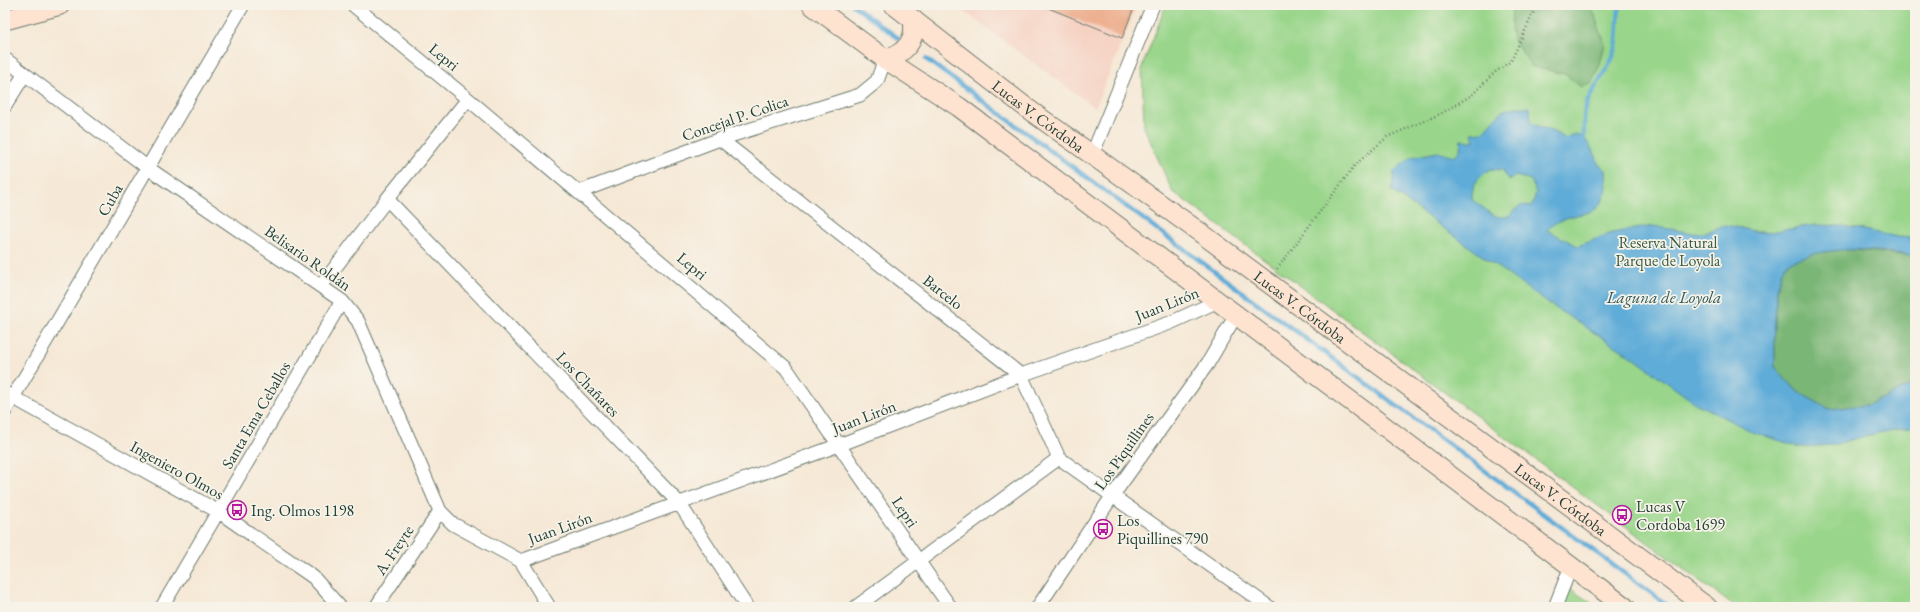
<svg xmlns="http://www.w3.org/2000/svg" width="1920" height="612" viewBox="0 0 1920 612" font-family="'EB Garamond',serif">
	<rect width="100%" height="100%" fill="#f7f3e8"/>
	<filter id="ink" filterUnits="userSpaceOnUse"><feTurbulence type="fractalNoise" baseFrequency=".025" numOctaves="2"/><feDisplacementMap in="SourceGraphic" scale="8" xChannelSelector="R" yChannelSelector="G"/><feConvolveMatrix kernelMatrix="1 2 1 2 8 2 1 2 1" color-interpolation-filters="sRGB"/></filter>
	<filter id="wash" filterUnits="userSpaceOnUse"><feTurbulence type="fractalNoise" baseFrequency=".012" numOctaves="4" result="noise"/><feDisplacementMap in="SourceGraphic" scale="16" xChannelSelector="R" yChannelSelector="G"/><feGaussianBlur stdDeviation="0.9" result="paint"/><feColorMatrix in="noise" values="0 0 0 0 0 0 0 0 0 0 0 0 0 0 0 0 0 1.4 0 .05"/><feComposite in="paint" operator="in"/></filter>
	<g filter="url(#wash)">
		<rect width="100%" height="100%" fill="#f6e8d6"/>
		<path fill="#f6d2c3" d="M955 5H1137L1095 108Z"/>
		<path fill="#99d58a" stroke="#5c895f" d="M1166 5H1915V607H1735L1172 191 1144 127 1142 67Z
			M1569 588 1597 607H1562Z"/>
		<path fill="#7ab676" stroke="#4c7a55" d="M1512 5H1591L1605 44 1600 64 1591 84 1581 87 1565 74 1532 67 1513 39 1511 28Z
			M1842 249 1915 256V384L1868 405 1829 409 1798 392 1775 367C1775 348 1772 277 1786 264 1796 255 1828 251 1842 249Z"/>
		<path fill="#5facd8" stroke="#3f7486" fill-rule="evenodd" d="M1515 107H1530L1531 123C1544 129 1555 131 1566 139L1575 135 1584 137 1596 156 1598 164 1606 170C1610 231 1574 202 1547 230L1578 246 1612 233 1653 226 1699 234 1726 225 1764 233 1815 225 1844 226 1898 237 1915 238V256C1875 250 1839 245 1800 258 1794 260 1787 261 1784 267 1772 284 1775 345 1775 367L1798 392 1829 409 1868 405 1915 384V426L1873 434 1832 445 1800 447 1755 433 1695 403 1631 356 1546 302 1392 191 1394 171 1412 157 1438 152 1454 157 1460 150 1461 140 1474 141 1472 133 1484 132 1502 111ZM1491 169 1503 170 1505 176 1509 180 1516 176 1531 180 1536 193 1532 205C1529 206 1523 205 1520 206 1516 208 1514 213 1510 215 1495 223 1484 206 1472 200 1472 184 1478 177 1491 169Z"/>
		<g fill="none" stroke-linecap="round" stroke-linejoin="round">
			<path stroke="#5facd8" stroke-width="4.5" d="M853 5 898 38
				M926 59 1670 607
				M1583 143C1585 132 1583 119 1585 109 1590 89 1607 73 1614 54 1620 38 1616 21 1620 5"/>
		</g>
		<g id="blocks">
			<path fill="#edb191" d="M1041 5H1135L1122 38Z"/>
		</g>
	</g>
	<g filter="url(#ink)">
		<use href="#blocks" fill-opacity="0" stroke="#6a796d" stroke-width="1"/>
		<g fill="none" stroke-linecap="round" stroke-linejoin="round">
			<g stroke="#6a796d" stroke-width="15">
				<path id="minor" d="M353 5 468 99 786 368 950 607
					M5 59 148 168 342 301 358 321 440 511 453 524 521 561 549 607
					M5 106 24 75
					M720 139 1021 375 1059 458 1269 607
					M1092 155 1153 5
					M579 192 720 139 860 95 877 81 885 59
					M387 199 679 503 747 607
					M321 286 387 199 468 99
					M5 393 219 512 313 577 340 607
					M5 411 243 5
					M521 561 839 445 1021 375 1170 323 1218 301
					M162 607 342 301
					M376 607 440 511
					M856 607 1059 458
					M1038 607 1113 495 1208 363 1236 315
					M1555 607 1571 566"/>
			</g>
			<g stroke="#6a796d" stroke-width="21">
				<g id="secondary">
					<path d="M812 5 885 59 959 107 1625 607"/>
					<path id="s1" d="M894 5 1028 109 1205 236 1707 607"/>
					<path d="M5 20 60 5"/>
					<path d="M885 59C905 54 917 40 913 19"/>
				</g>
			</g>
			<path stroke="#6a796d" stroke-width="2.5" stroke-dasharray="1 3" stroke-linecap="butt" d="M1277 269 1355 165 1387 137 1440 114 1472 95 1494 73 1511 61 1537 5"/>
			<use href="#minor" stroke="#fff" stroke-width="13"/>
			<use href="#secondary" stroke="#fee3d1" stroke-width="19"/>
		</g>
	</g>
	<defs>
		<g id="bus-ring" transform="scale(1)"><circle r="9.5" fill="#f7f3e8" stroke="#b5179e" stroke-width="1.5"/><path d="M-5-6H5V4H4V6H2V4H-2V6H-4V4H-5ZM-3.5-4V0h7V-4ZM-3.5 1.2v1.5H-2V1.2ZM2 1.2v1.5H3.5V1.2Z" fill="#b5179e"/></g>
	</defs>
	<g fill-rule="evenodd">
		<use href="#bus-ring" x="237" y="510"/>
		<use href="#bus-ring" x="1622" y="515"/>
		<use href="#bus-ring" x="1103" y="529"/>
	</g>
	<g text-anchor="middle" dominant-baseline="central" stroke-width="3.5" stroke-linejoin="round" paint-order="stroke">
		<g font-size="16" fill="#1f3d34" stroke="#f7f3e8">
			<text transform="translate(444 57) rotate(39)">Lepri</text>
			<text stroke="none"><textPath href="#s1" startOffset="182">Lucas V. Córdoba</textPath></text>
			<text transform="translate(735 118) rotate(-19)">Concejal P. Colica</text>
			<text transform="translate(110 200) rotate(-60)">Cuba</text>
			<text transform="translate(308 258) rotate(35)">Belisario Roldán</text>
			<text transform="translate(692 266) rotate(40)">Lepri</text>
			<text transform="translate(943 292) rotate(38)">Barcelo</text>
			<text transform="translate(1167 304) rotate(-22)">Juan Lirón</text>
			<text stroke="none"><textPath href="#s1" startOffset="506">Lucas V. Córdoba</textPath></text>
			<text transform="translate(588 384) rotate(46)">Los Chañares</text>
			<text transform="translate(256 415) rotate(-60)">Santa Ema Ceballos</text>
			<text transform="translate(864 417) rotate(-21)">Juan Lirón</text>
			<text transform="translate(1124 451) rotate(-55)">Los Piquillines</text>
			<text transform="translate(177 470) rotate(29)">Ingeniero Olmos</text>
			<text stroke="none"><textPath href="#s1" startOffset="830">Lucas V. Córdoba</textPath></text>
			<text transform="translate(905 512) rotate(56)">Lepri</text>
			<text transform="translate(560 528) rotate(-20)">Juan Lirón</text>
			<text transform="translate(394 550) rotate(-56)">A. Freyte</text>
		</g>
		<g font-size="16" fill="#375b45" stroke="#f7f3e8">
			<text x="1668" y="242">Reserva Natural<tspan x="1668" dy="18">Parque de Loyola</tspan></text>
		</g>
		<g font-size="16" fill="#1f3d34" stroke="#f7f3e8" text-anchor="start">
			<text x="1636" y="506">Lucas V<tspan x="1636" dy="18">Cordoba 1699</tspan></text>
			<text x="251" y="510">Ing. Olmos 1198</text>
			<text x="1117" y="520">Los<tspan x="1117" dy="18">Piquillines 790</tspan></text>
		</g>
		<g font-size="17" font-style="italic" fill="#2f595d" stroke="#f7f3e8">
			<text x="1664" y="297">Laguna de Loyola</text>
		</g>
	</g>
	<rect width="1920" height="612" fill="none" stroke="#f7f3e8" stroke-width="20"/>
</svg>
